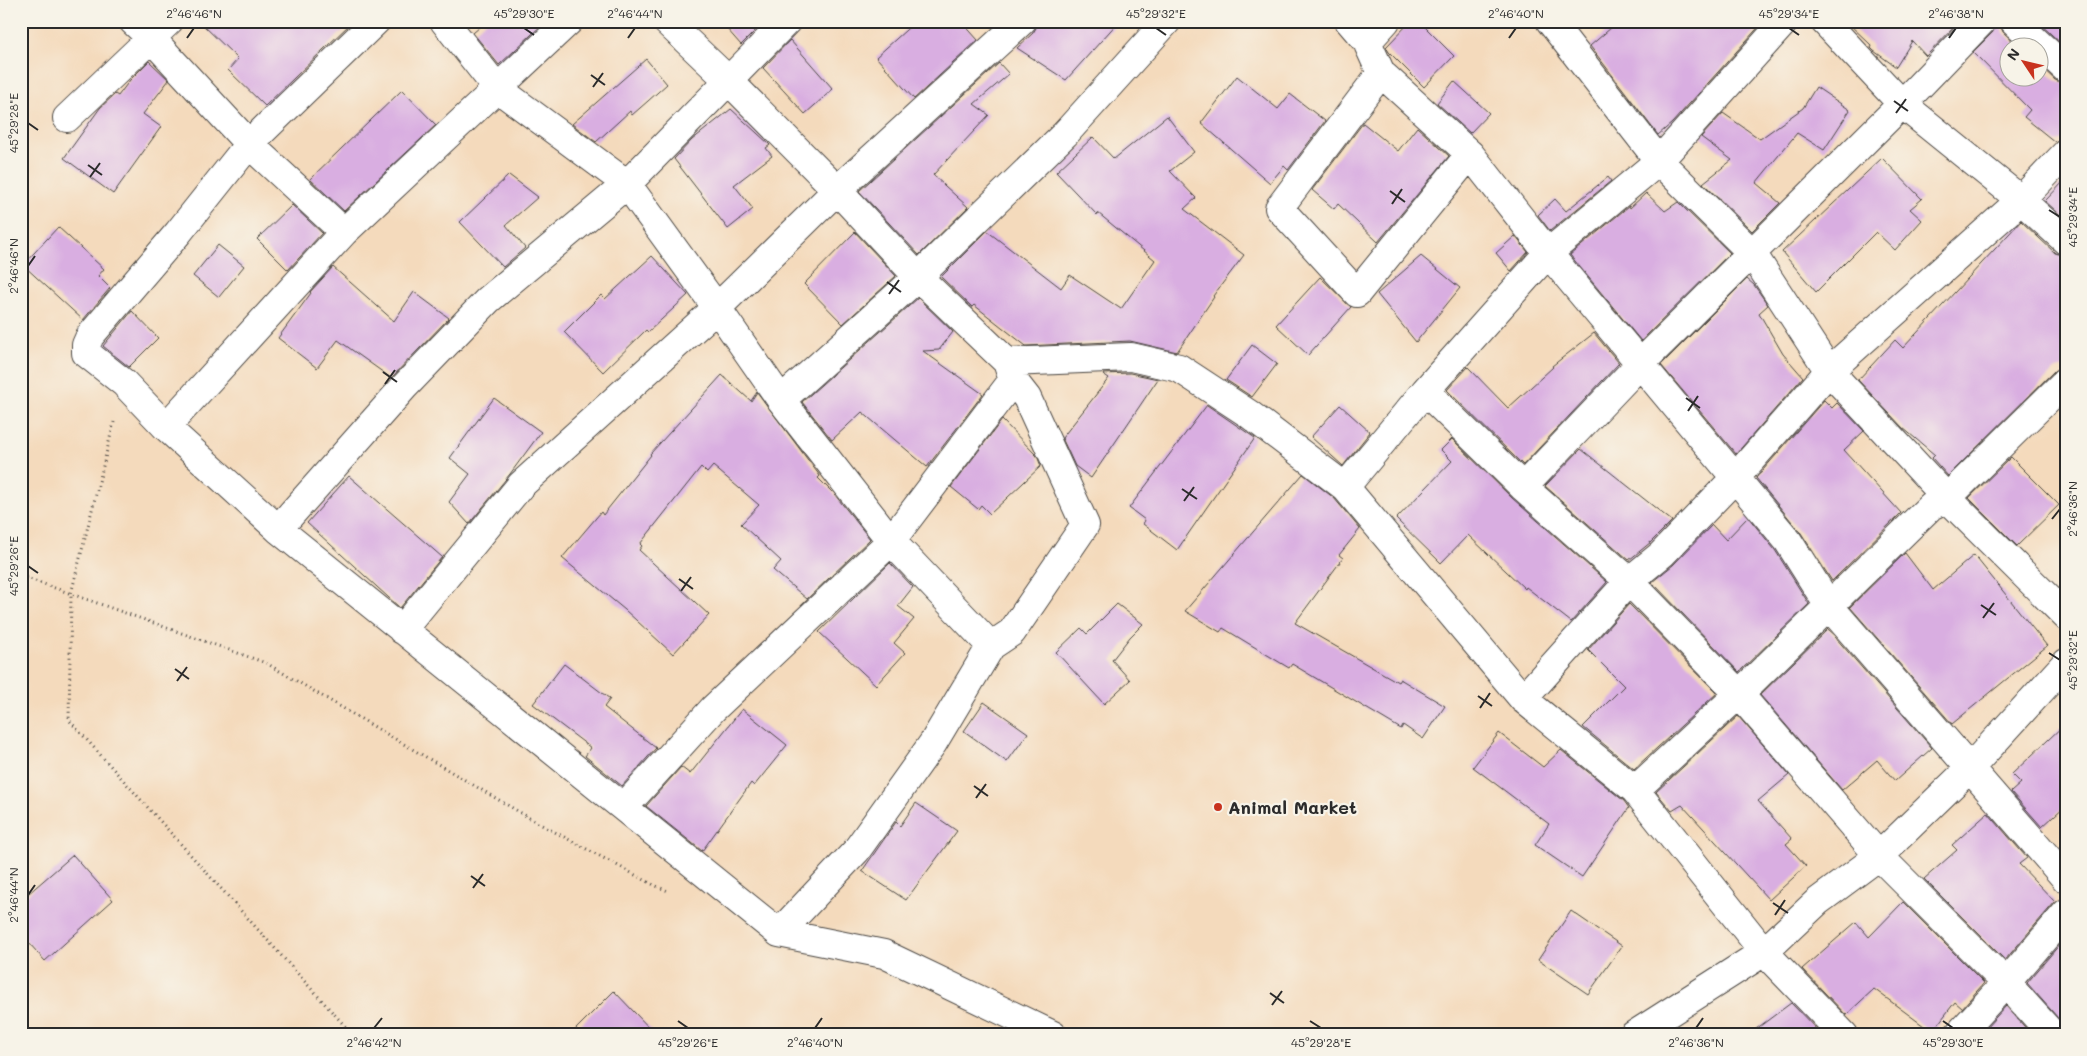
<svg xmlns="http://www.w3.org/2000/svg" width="2087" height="1056" viewBox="0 0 2087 1056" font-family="Mali,sans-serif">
	<rect width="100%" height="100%" fill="#f7f3e8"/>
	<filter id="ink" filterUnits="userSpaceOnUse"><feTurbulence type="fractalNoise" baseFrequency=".02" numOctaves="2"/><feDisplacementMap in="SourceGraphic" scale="10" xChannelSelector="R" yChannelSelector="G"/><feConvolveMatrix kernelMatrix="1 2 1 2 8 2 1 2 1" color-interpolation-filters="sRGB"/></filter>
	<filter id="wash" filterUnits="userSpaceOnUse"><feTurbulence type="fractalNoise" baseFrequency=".0096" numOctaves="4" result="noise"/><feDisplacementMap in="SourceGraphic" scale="20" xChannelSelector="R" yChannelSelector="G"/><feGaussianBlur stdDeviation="1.12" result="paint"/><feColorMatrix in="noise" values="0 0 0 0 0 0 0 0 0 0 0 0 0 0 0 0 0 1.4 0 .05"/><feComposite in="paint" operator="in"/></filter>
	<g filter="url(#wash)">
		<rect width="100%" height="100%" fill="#f4dabc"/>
		<g id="blocks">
			<path fill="#d9aee1" d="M199 21H353L265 106 228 70 238 59Z
				M487 21H546L499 65 473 33Z
				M720 21H765L741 45Z
				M916 21H961L978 40 914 99 876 57Z
				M1040 21H1119L1066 80 1017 48 1033 33Z
				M1411 21H1419L1454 56 1424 87 1389 52 1386 47Z
				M1619 21H1764L1672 123 1658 135 1590 46Z
				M1846 21H1960L1926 56 1912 41 1896 67 1874 51 1871 48 1872 46Z
				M1997 21H1999L2003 32 2020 48H2010V78H2040V66L2055 80 2066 84V138L2055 142 2024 117 2030 110 1973 52 1993 32Z
				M2037 21H2066V48Z
				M790 40 833 89 805 114 763 68Z
				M646 59 667 84 648 101 632 115 630 111 596 142 572 124Z
				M149 61 169 80 143 114 161 127 113 194 64 158 100 108 115 94 118 96 130 80Z
				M999 63 1009 74 974 104 989 115 933 175 968 207 919 255 859 191Z
				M1237 76 1278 109 1290 94 1325 121 1288 170 1284 166 1270 183 1201 123Z
				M1454 81 1489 113 1470 133 1437 103Z
				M1816 87 1850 110 1824 150 1797 133 1756 183 1780 203 1752 231 1703 183 1732 160 1701 137 1723 113 1760 139 1803 108Z
				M402 90 436 125 344 211 310 179Z
				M731 109 770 145 766 148 772 156 734 185 753 209 728 229 674 159 692 140Z
				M1167 116 1194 152 1170 171 1196 198 1184 209 1244 255 1213 296 1214 297 1177 352 1130 341 1026 346 974 305 972 307 941 277 987 231 1061 288 1070 275 1121 309 1155 260 1098 213 1097 215 1056 172 1093 137 1114 159Z
				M1363 123 1398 151 1417 127 1449 156 1378 242 1338 204 1334 209 1312 190Z
				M1882 158 1922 199 1910 209 1922 220 1895 250 1876 232 1816 292 1782 252Z
				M509 175 538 197 506 225 525 248 503 267 460 222Z
				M1608 177 1611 181 1550 231 1538 215 1555 199 1566 211Z
				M2066 179V220L2045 201Z
				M1646 193 1665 211 1678 202 1730 253 1641 341 1570 255 1629 206 1630 208Z
				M292 205 322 233 288 270 257 239Z
				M2021 221 2055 253 2066 256V366L2055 370 1948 476 1932 458 1935 455 1903 428 1858 380 1895 340 1903 348Z
				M58 227 104 269 98 276 110 288 83 320 23 265Z
				M855 232 896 276 843 324 804 284Z
				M1515 236 1528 252 1511 271 1496 253Z
				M218 245 244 266 219 297 193 276Z
				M652 256 688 295 648 332 646 330 603 372 564 332 601 295 605 299Z
				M1421 256 1460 288 1416 342 1377 294Z
				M333 267 394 321 414 292 449 318 391 378 338 340 317 368 278 338 311 293 310 292Z
				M1320 277 1351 307 1308 355 1276 325Z
				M1747 279 1754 285 1768 305 1759 313 1783 354 1803 377 1736 454 1661 365Z
				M918 298 953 332 939 350 923 351 983 394 927 467 862 412 832 440 802 402Z
				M132 311 158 338 129 367 103 346Z
				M1594 333 1619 363 1523 465 1447 390 1468 367 1508 408 1553 367 1552 366Z
				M1252 345 1277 364 1252 397 1226 380Z
				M1130 373 1158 379 1091 478 1075 466 1062 438 1109 378 1103 374Z
				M722 375 751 401 757 392 820 476 818 478 835 495 870 539 807 599 773 570 781 561 741 524 759 505 713 466 707 473 701 467 640 544 642 546 639 550 709 615 673 654 625 610 562 558 601 512 603 515 651 455 650 454Z
				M494 398 541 432 510 474 469 524 449 502 470 474 450 458Z
				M1824 400 1832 408 1837 403 1864 431 1844 450 1901 513 1832 581 1801 533 1756 478Z
				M1207 405 1255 438 1177 550 1143 524 1145 520 1129 508Z
				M1340 405 1370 432 1343 466 1311 437Z
				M1002 420 1037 456 1041 466 990 514 981 505 978 509 951 487Z
				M1452 439 1512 498 1607 582 1571 622 1526 587 1525 589 1468 535 1441 563 1396 519 1452 461 1441 450Z
				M1581 449 1672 521 1651 542 1629 560 1545 486Z
				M2011 457 2059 505 2017 546 1969 498Z
				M1303 474 1334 498 1360 529 1339 555 1343 558 1295 623 1375 669 1398 682 1400 679 1445 706 1423 739 1403 725 1401 729 1292 664 1289 668 1223 628 1220 632 1185 611Z
				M349 476 442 557 400 608 307 523Z
				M1748 517 1775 550 1809 604 1739 672 1652 582 1673 565 1712 525 1726 540Z
				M1905 553 1933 590 1974 555 2047 646 1952 724 1850 607Z
				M890 563 913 587 898 606 914 619 894 643 905 653 876 685 819 632Z
				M1117 604 1143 624 1130 637 1112 660 1130 680 1104 704 1056 652 1081 628 1087 634Z
				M1629 604 1717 693 1634 769 1583 727 1624 686 1588 650Z
				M1828 629 1932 748 1895 781 1877 760 1842 790 1760 695Z
				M564 664 610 699 604 707 656 748 622 786 585 756 591 748 533 704Z
				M984 702 1028 733 1007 762 964 731Z
				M742 709 787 745 754 786 751 783 702 851 646 806 681 767 690 774Z
				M1738 716 1789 775 1758 801 1792 839 1786 844 1806 866 1769 900 1682 805 1672 811 1656 792Z
				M2066 723V805L2042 827 2011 792 2021 783 2012 774Z
				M1499 733 1543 767 1561 750 1624 801 1629 808 1582 877 1535 845 1549 824 1473 767Z
				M916 803 957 831 906 900 862 871 896 822 900 826Z
				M1988 813 2027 858 2019 864 2055 902 2005 960 1924 879 1957 850 1952 845Z
				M73 855 113 900 45 961 21 934V900Z
				M1903 902 1984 983 1962 1008 1955 1002 1932 1032 1874 989 1846 1015 1802 969 1856 922 1869 937Z
				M1571 911 1622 946 1588 994 1538 960Z
				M2066 937V1027L2027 983Z
				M614 991 656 1035H570Z
				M1791 1003 1822 1035H1748Z
				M2006 1006 2032 1035H1990L1985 1029Z"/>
		</g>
	</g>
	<g filter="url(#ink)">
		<use href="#blocks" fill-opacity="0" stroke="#494541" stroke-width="1"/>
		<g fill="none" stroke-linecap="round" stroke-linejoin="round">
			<g stroke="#494541" stroke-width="30">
				<path id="street" d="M133 21 151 38 249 144 344 232
					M376 21 249 144 178 233 90 336 86 345V353L124 383 166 427 278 529 779 933 884 954 1053 1035
					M444 21 497 88 627 184 717 308 781 400 891 541 991 646
					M666 21 728 80 837 190 918 277 1007 362 1013 380 1027 398 1085 525 1012 632 991 646 933 743 856 851 779 933
					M1349 21 1367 42 1381 73 1470 154 1548 253 1788 541 1829 606 2066 879
					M1550 21 1659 161 1752 253 1829 371 1947 498 2066 616
					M1824 21 1902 104 2021 200 2066 241
					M2014 21 2066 69
					M1367 42 1386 21
					M1381 73 1279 208 1357 293 1470 154
					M67 118 169 21
					M1007 362 1131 357 1179 368 1249 414 1345 487 1523 699 1635 790 1764 952 1844 1035
					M1425 391 1523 487 1629 581 1739 694 1879 856 2006 983 2053 1035
					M781 400 918 277 1065 134 1167 21
					M166 427 344 232 569 21
					M1345 487 1425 391 1548 253 1659 161 1785 21
					M1523 487 1641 363 1902 104 1982 21
					M278 529 405 386 488 300 627 184 787 21
					M402 630 521 485 717 308 837 190 1022 21
					M1523 699 1629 581 1662 554 1735 478 1829 371 2021 200 2066 153
					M1635 790 1739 694 1931 506 1947 498 2066 381
					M624 807 713 709 891 541 1013 380
					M1634 1035 1764 952 1817 902 1879 856 1971 767 2066 663
					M1958 1035 2006 983 2066 913"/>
			</g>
			<path stroke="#494541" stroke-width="3" stroke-dasharray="1 4" stroke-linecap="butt" d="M114 422 71 594 69 720 353 1035
				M21 576 266 663 538 823 654 885 668 891"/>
			<use href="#street" stroke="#fff" stroke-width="28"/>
		</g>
	</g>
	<path fill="none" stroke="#2b2b2b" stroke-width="2" d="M524 28 534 35M1156 28 1166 35M1789 28 1799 35M187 38 194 28M628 38 635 28M1509 38 1516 28M1949 38 1956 28M591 75 605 85M593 87 603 73M1894 101 1908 111M1896 113 1906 99M28 123 38 130M88 165 102 175M90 177 100 163M1390 191 1405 202M1392 204 1402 189M2049 210 2060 217M28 266 35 256M887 282 901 292M889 294 899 280M383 372 397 382M385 384 395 370M1686 398 1700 408M1688 411 1698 396M1182 489 1197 499M1184 501 1194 487M2052 519 2060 509M28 566 38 573M679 579 693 589M681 591 691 577M1981 605 1996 615M1983 618 1994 603M2049 653 2060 660M175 669 189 679M177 681 187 667M1478 696 1492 706M1480 708 1490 693M974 786 988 796M976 798 986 784M471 876 485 886M473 888 483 874M28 895 35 885M1773 903 1788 913M1775 915 1785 900M1270 993 1284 1003M1272 1005 1282 991M678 1021 688 1028M1310 1021 1321 1028M1943 1021 1953 1028M374 1028 382 1018M815 1028 822 1018M1696 1028 1703 1018"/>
	<circle fill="#c8321e" stroke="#f7f3e8" stroke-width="2" cx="1218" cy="807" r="5"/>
	<g text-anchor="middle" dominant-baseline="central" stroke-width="4.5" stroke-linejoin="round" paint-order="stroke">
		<g font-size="18" font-weight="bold" fill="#2b2b2b" stroke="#f7f3e8" text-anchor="start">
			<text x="1228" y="807">Animal Market</text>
		</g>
	</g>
	<rect width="2087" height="1056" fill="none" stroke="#f7f3e8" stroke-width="55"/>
	<g transform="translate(2024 62) rotate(305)"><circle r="24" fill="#f7f3e8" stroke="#a5a39c"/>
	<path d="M0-4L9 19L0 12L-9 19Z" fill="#c8321e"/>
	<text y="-8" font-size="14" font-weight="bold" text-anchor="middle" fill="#2b2b2b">N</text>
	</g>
	<rect x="28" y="28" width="2032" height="1000" fill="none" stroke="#2b2b2b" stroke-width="2"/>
	<g font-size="12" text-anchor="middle" fill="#2b2b2b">
		<text x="194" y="18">2°46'46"N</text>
		<text x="524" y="18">45°29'30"E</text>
		<text x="635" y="18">2°46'44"N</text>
		<text x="1156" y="18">45°29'32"E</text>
		<text x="1516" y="18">2°46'40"N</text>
		<text x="1789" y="18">45°29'34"E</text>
		<text x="1956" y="18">2°46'38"N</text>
		<text transform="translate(14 123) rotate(-90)" y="4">45°29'28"E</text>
		<text transform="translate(2073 217) rotate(-90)" y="4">45°29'34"E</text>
		<text transform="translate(14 266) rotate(-90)" y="4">2°46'46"N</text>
		<text transform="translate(2073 509) rotate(-90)" y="4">2°46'36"N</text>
		<text transform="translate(14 566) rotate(-90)" y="4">45°29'26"E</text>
		<text transform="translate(2073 660) rotate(-90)" y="4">45°29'32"E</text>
		<text transform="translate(14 895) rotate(-90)" y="4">2°46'44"N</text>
		<text x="374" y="1047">2°46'42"N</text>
		<text x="688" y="1047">45°29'26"E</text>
		<text x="815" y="1047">2°46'40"N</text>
		<text x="1321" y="1047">45°29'28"E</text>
		<text x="1696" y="1047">2°46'36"N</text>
		<text x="1953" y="1047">45°29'30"E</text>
	</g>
</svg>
